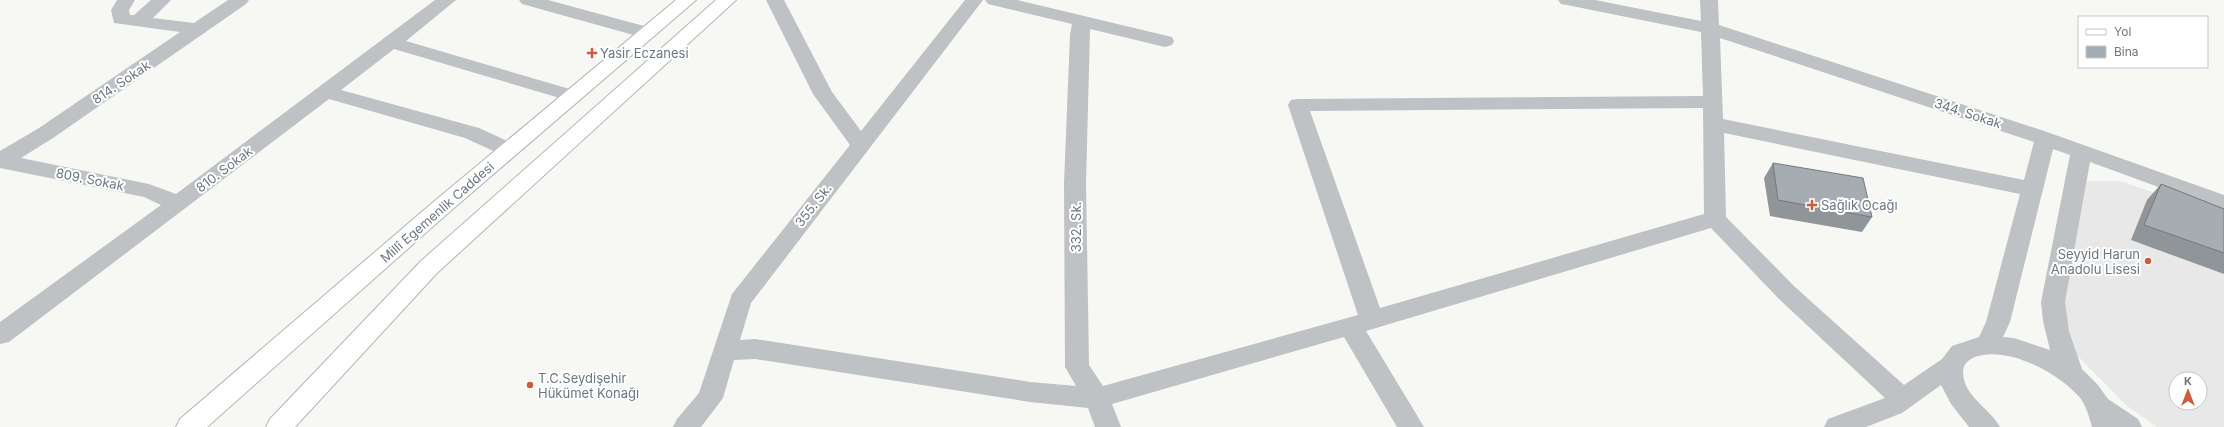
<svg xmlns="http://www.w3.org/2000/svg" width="2224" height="427" viewBox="0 0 2224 427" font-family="Inter,sans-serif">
	<rect width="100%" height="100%" fill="#f7f7f4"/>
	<path fill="#e7e8e7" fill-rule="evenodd" d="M2087 181H2120L2224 217V427H2157L2126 405 2074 352 2064 305ZM2176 379H2200V403H2176Z"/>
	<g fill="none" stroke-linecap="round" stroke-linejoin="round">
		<g stroke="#b2b6b9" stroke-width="2">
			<path id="major" d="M676 0H696L447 214 207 427H176L180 419 431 204Z
				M716 0H736L437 273 295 427H266L270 419 421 261Z"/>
		</g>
		<path fill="#bec2c5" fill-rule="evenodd" d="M117 0H135L129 10 130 15H134L151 0H171L153 18 194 23 228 0H249L246 4 53 138 21 158 149 184 176 194 435 0H456L406 41 580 92 583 96 580 100 573 102 394 49 341 90 479 128 516 145 519 150 516 155 509 157 502 155 465 138 329 99 9 342 0 344V322L161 205 144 197 0 168V151L39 128 180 32 114 23 111 10Z
			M519 0H548L655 29 657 33 655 37 648 39 522 4Z
			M766 0H784L832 92 861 131 965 0H983L751 303 740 340 755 339 1030 382 1076 386 1065 367 1064 183 1070 35 1072 24 988 4 985 0H1017L1172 37 1174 41 1172 45 1165 47 1090 29 1086 183 1089 365 1103 386 1358 315 1288 105 1291 100 1298 99 1703 96 1701 32 1567 5 1561 4 1558 0H1595L1701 21 1700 0H1718L1719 25 2047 132 2224 195V211L2090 162 2065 302 2069 331 2082 369 2098 385 2108 399 2138 419 2142 427H2092C2089 417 2087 408 2081 399 2061 374 2008 345 1975 357 1968 360 1963 364 1963 373 1964 397 1990 408 2000 427H1969L1951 404 1941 385 1902 413 1866 427H1824L1828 419 1885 398 1779 299 1711 228 1366 331 1424 427H1397L1344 337 1112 404 1121 427H1095L1088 408 1030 402 755 359 734 360 723 398 701 427H673L677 419 699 393 732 294 850 145 813 94ZM1720 38 2034 142 2024 180 1723 119ZM1703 108 1704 214 1380 308 1310 111ZM1724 133 2020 194 1986 322 1979 337 1952 346 1942 359 1904 385 1795 287 1726 217ZM2053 149 2070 155 2041 302 2043 321 2050 350 2014 338 2003 337 2010 322Z"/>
		<use href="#major" fill="#fff" fill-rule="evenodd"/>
	</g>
	<path fill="#8f9599" d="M1773 163 1872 217 1862 232 1770 216 1764 178Z
		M2161 184 2224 209V274L2131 240 2147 200Z"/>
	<path fill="#a6adb2" stroke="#74797d" d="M1773 163 1863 178 1872 217 1778 200Z
		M2161 184 2224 209V253L2144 225Z"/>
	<g fill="#cd5b3e" stroke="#fff" stroke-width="1.5">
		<path d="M590 47h4v4h4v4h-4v4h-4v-4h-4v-4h4z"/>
		<path d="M1810 199h4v4h4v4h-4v4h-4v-4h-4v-4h4z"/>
		<circle cx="2148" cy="261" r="4"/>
		<circle cx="530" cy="385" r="4"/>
	</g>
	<g text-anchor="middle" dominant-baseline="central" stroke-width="4" stroke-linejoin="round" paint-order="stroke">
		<g font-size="13" fill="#6a7781" stroke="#fff" text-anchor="start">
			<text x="600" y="53">Yasir Eczanesi</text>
			<text x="1821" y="205">Sağlık Ocağı</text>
			<text x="2140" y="254" text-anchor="end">Seyyid Harun<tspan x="2140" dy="15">Anadolu Lisesi</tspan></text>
			<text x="538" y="378">T.C.Seydişehir<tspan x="538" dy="15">Hükümet Konağı</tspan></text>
		</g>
		<g font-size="13" fill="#6a7781" stroke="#fff">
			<text transform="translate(121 82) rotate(-34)">814. Sokak</text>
			<text transform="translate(1968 113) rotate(18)">344. Sokak</text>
			<text transform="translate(224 169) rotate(-37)">810. Sokak</text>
			<text transform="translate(90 179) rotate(11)">809. Sokak</text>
			<text transform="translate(813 205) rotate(-52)">355. Sk.</text>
			<text transform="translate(437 212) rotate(-41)">Millî Egemenlik Caddesi</text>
			<text transform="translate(1076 227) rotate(-90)">332. Sk.</text>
		</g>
	</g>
	<rect x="2078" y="16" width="130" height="52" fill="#ffffff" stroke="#c3c9cd"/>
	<rect x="2086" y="29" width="20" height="6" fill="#ffffff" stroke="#c3c9cd"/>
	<text x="2114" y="36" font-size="12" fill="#6a7781">Yol</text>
	<rect x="2086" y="46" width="20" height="12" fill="#a6adb2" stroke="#c3c9cd"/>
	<text x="2114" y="56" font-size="12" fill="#6a7781">Bina</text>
	<g transform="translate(2188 391)"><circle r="19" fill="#ffffff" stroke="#c3c9cd"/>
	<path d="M0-3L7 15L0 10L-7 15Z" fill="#cd5b3e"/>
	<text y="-6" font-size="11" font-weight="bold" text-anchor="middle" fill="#6a7781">K</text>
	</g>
</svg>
